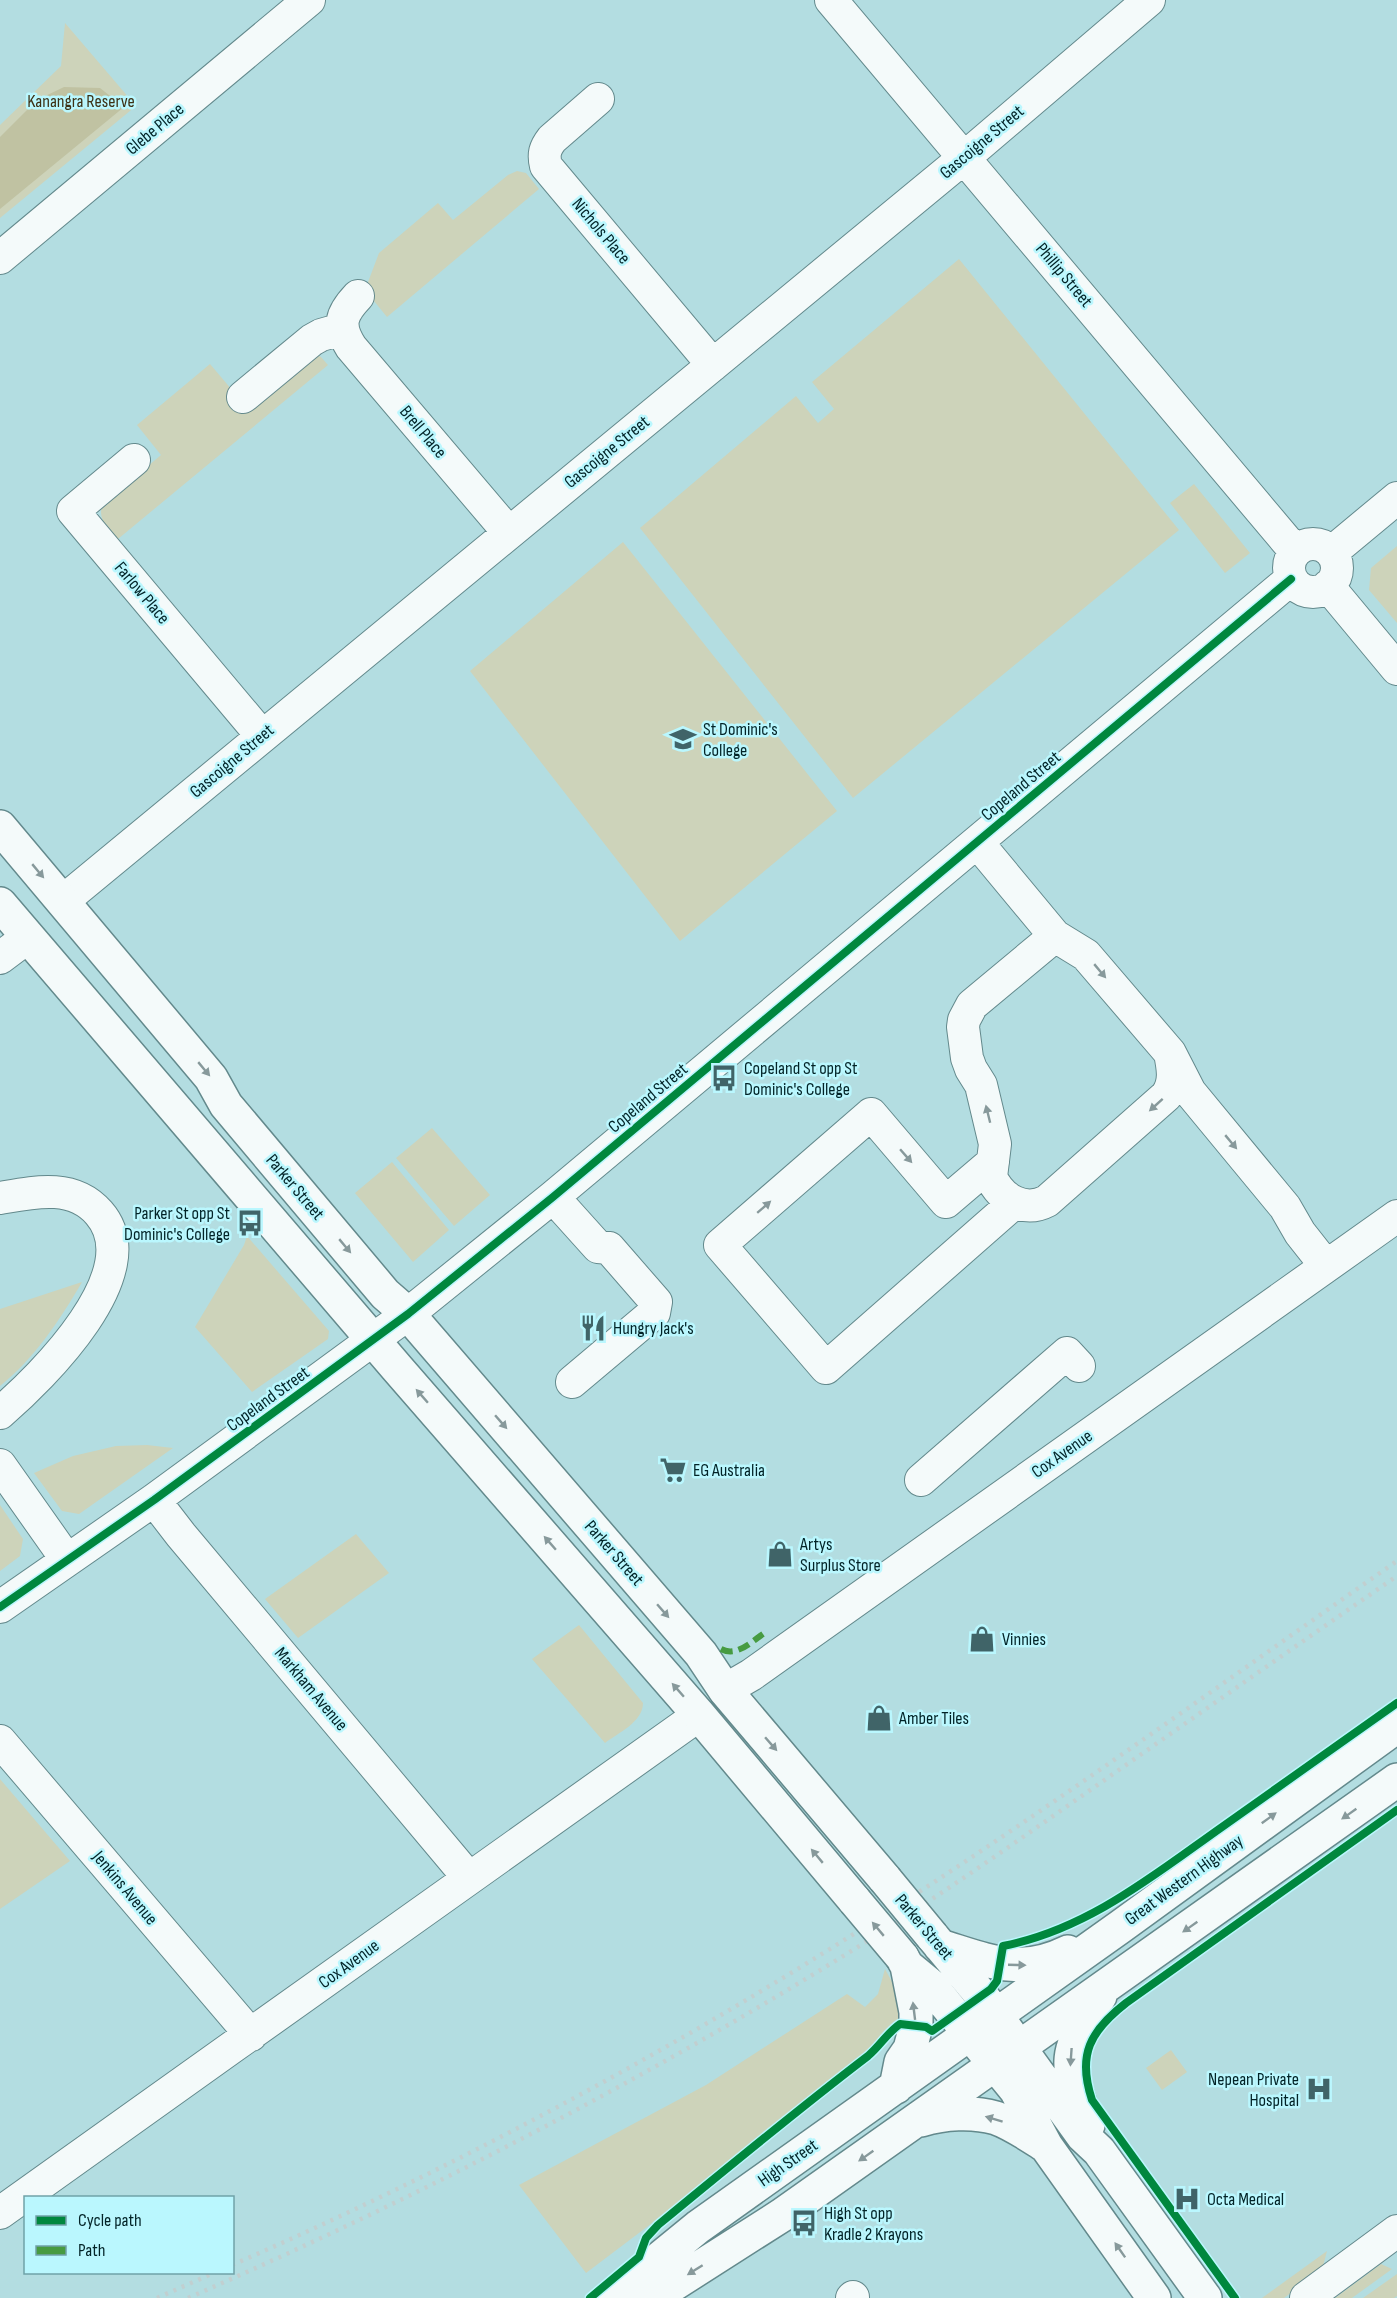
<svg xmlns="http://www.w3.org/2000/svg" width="1397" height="2298" viewBox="0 0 1397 2298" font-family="'Sofia Sans Condensed',sans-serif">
	<rect width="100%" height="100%" fill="#b3dde1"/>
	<path fill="#cdd3ba" d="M65 23 136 106 0 218V125L61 66Z
		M517 171 526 173 539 189 387 317 365 290 379 253 438 203 453 220 508 175Z
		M959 259 1179 530 853 798 640 528 796 396 818 423 834 409 812 382Z
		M317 355 321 357 328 365 118 539C109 529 96 519 103 504L161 455 137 425 210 364 249 410Z
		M1194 484 1250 553 1225 573 1170 503Z
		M623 542 837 811 680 941 470 671Z
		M1397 546V623L1369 590 1371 568Z
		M432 1128 490 1195 454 1226 396 1158Z
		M392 1162 449 1230 413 1262 355 1193Z
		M247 1236 329 1331 328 1339 252 1392 195 1327 244 1245Z
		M82 1282C60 1320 34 1359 0 1386V1309Z
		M147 1445 173 1448 79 1514 62 1511 34 1473 73 1456 116 1446Z
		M0 1505 23 1539 20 1556 0 1571Z
		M356 1534 389 1573 298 1638 265 1599Z
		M579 1625 643 1703C643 1722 618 1733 605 1743L532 1659Z
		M0 1779 70 1861 0 1909Z
		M885 1969 897 1991 902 2021 888 2030 873 2052 787 2117 717 2174 586 2273 519 2185 706 2085 847 1994 865 2007 878 1994Z
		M1171 2050 1187 2072 1162 2090 1146 2068Z
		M1327 2251 1322 2270 1284 2298H1262Z
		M1381 2264 1392 2269 1352 2298H1335Z
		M1397 2274V2296L1394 2298H1363Z"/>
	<path fill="#c0c2a2" d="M64 87 100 88 124 107 0 209V137L37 100Z"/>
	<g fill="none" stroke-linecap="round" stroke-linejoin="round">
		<g stroke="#63898c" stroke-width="34">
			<path id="minor" d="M831 0 1295 551
				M598 99 552 139C545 148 543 154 546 166L713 365
				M0 258 309 0
				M358 296C341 314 337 325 351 347L509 533
				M243 397 312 340 321 335 342 329
				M134 460 73 511 262 736
				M1289 568a24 24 0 1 1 48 0a24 24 0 1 1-48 0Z
				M1332 552 1397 498
				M1328 586 1397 669
				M977 842 1055 936 1086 955 1170 1053 1190 1092 1285 1207 1300 1233 1326 1266
				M63 901 965 157 1149 0
				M1055 936 972 1005 964 1020 963 1027 967 1058 971 1069 981 1085 995 1144 991 1177C1001 1199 1024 1213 1047 1201L1166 1096C1176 1083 1173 1068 1170 1053
				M0 958 28 937
				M993 1162 946 1202 871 1114 720 1245 826 1368 1014 1203
				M553 1197 598 1247 609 1248 656 1302 654 1313 572 1382
				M0 1198C34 1192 73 1183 99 1213 150 1271 42 1377 0 1413
				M0 1465 67 1560
				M921 1480 1067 1353 1079 1366
				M154 1500 181 1535 468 1877
				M0 1607 154 1500 408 1314 553 1197 1291 579
				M725 1690 751 1675 1397 1216
				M0 1741 251 2035
				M0 2213C233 2047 465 1880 699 1715
				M852 2298 853 2297
				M1306 2298 1397 2231"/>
		</g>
		<g stroke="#63898c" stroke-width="36">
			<path id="highway" d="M0 827 211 1078 226 1105 385 1294 408 1314 701 1654 725 1690 885 1879
				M0 904 397 1368 699 1715 855 1901
				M932 1936 982 1996 1083 2136 1099 2151 1205 2298
				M940 1946C989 1961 1019 1976 1068 1952
				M902 1957 907 1966 930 1985 1016 2090 1046 2146 1154 2298
				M896 2087 901 2062 910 2049 916 2026V2012L907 1966
				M921 2120C944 2113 972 2111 996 2118 1013 2124 1030 2136 1046 2146
				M1088 2125C1063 2060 1064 2055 1100 1996
				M611 2298 698 2227 1120 1927 1397 1726
				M652 2298 782 2215 1397 1780"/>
		</g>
		<use href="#minor" stroke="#f4fafa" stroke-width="32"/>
		<use href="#highway" stroke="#f4fafa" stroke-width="33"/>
		<path stroke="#c1cfd0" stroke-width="4.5" stroke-dasharray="3 6" stroke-linecap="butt" d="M232 2265C446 2172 652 2061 849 1937 1036 1819 1215 1688 1397 1561
			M157 2298 216 2272
			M188 2298C418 2198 640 2082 853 1950 940 1896 1023 1837 1106 1779 1203 1711 1300 1643 1397 1576"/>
		<g stroke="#63898c" stroke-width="36" stroke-linecap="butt">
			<path id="highway-bridge" d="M885 1879 932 1936
				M855 1901 902 1957"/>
		</g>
		<use href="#highway-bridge" stroke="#f4fafa" stroke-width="33"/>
		<path stroke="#479b41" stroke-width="6" stroke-dasharray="12 6" stroke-linecap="butt" d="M721 1649C736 1657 750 1643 763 1634"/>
		<g stroke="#baf7fe" stroke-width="11">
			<path id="cycleway" d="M0 1607 154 1500 408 1314 553 1197 1291 579
				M590 2298 639 2257 646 2238 658 2225C727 2168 796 2111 868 2056 880 2046 887 2033 900 2024L926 2027 932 2031 991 1989 997 1981 1003 1946C1087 1930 1154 1875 1222 1827 1280 1786 1339 1744 1397 1703
				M1235 2298 1092 2100C1077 2055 1090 2031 1126 2003L1397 1810"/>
		</g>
		<use href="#cycleway" stroke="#00873e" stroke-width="8"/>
	</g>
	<defs><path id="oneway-solid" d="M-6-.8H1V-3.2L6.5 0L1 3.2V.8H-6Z" transform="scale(1.5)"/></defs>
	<g fill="#87999b">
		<use href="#oneway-solid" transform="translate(38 871) rotate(50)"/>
		<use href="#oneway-solid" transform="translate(1100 971) rotate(50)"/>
		<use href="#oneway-solid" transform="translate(204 1069) rotate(50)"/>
		<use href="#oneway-solid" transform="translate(1156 1105) rotate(138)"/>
		<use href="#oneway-solid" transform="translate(988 1114) rotate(-104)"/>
		<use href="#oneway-solid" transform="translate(1231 1142) rotate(50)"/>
		<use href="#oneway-solid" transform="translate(906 1156) rotate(49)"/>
		<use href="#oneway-solid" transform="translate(764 1207) rotate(-41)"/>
		<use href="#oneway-solid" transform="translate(345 1246) rotate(50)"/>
		<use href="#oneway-solid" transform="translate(422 1396) rotate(-131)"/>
		<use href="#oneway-solid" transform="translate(501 1422) rotate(49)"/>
		<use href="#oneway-solid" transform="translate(550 1543) rotate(-131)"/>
		<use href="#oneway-solid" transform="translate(663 1611) rotate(49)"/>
		<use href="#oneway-solid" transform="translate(678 1690) rotate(-131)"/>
		<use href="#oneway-solid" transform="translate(771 1744) rotate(49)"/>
		<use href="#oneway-solid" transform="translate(1349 1814) rotate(145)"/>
		<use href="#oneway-solid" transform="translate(1269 1818) rotate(-36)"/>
		<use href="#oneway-solid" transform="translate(817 1856) rotate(-130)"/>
		<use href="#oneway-solid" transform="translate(1190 1927) rotate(145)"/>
		<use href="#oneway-solid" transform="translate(878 1929) rotate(-130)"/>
		<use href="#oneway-solid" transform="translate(1017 1965) rotate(2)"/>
		<use href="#oneway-solid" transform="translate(914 2011) rotate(-97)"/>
		<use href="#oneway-solid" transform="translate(1071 2057) rotate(94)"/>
		<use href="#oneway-solid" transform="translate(994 2119) rotate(-163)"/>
		<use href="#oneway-solid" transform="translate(866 2156) rotate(145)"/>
		<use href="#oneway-solid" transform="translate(1120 2250) rotate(-125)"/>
		<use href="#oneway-solid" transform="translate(695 2270) rotate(148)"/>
	</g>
	<defs>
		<g id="school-bare" transform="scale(2.07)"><path d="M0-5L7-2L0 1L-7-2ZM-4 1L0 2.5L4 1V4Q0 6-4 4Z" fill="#406468" stroke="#baf7fe" stroke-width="2.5" paint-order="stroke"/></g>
		<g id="bus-bare" transform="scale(2.07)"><path d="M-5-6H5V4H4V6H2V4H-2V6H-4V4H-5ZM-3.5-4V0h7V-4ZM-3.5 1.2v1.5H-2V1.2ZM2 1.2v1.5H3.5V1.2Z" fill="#406468" stroke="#baf7fe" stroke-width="2.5" paint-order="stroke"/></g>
		<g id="restaurant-bare" transform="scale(2.07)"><path d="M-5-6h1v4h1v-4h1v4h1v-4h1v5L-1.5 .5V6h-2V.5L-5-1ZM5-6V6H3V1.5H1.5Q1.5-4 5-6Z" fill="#406468" stroke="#baf7fe" stroke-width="2.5" paint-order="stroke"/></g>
		<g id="supermarket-bare" transform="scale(2.07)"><path d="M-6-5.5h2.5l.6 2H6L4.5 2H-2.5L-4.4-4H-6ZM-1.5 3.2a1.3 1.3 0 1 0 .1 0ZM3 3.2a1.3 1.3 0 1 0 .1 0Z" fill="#406468" stroke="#baf7fe" stroke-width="2.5" paint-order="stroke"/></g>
		<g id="shop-bare" transform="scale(2.07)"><path d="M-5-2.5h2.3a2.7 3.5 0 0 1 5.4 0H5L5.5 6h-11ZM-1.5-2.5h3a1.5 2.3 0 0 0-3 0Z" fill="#406468" stroke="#baf7fe" stroke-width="2.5" paint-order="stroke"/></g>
		<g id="hospital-bare" transform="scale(2.07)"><path d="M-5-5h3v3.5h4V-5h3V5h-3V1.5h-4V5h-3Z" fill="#406468" stroke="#baf7fe" stroke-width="2.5" paint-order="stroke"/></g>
	</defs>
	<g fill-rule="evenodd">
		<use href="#school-bare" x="683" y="739"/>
		<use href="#bus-bare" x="724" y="1078"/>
		<use href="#bus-bare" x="250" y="1223"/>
		<use href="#restaurant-bare" x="593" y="1328"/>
		<use href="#supermarket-bare" x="673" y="1470"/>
		<use href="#shop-bare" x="780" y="1554"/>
		<use href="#shop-bare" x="982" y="1639"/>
		<use href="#shop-bare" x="879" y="1718"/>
		<use href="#hospital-bare" x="1319" y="2089"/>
		<use href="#hospital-bare" x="1187" y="2199"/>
		<use href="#bus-bare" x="804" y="2223"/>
	</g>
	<g text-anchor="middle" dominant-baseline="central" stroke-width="5" stroke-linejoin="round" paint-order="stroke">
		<g font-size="18" fill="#3d3014" stroke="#baf7fe">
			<text x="81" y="101">Kanangra Reserve</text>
		</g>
		<g font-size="18" fill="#022327" stroke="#baf7fe">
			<text transform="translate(155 129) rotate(-40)">Glebe Place</text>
			<text transform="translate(982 142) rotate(-40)">Gascoigne Street</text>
			<text transform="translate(601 231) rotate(50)">Nichols Place</text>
			<text transform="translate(1064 275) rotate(50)">Phillip Street</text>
			<text transform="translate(423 432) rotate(50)">Brell Place</text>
			<text transform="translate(607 452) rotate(-39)">Gascoigne Street</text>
			<text transform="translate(142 593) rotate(50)">Farlow Place</text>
			<text transform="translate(232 761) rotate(-40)">Gascoigne Street</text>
			<text transform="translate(1021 786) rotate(-40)">Copeland Street</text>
			<text transform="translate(648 1098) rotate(-40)">Copeland Street</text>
			<text transform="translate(295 1187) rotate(50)">Parker Street</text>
			<text transform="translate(268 1399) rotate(-36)">Copeland Street</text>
			<text transform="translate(1062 1454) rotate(-35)">Cox Avenue</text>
			<text transform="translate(614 1553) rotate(49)">Parker Street</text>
			<text transform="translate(311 1689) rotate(50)">Markham Avenue</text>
			<text transform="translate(1184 1880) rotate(-36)">Great Western Highway</text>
			<text transform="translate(125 1888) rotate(50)">Jenkins Avenue</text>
			<text transform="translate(924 1927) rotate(50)">Parker Street</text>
			<text transform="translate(349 1964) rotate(-36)">Cox Avenue</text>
			<text transform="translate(788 2163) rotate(-35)">High Street</text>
		</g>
		<g font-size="18" fill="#022327" stroke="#baf7fe" text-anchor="start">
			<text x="703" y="729">St Dominic's<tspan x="703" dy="21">College</tspan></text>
			<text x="744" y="1068">Copeland St opp St<tspan x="744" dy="21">Dominic's College</tspan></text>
			<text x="230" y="1213" text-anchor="end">Parker St opp St<tspan x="230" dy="21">Dominic's College</tspan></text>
			<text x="613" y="1328">Hungry Jack's</text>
			<text x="693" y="1470">EG Australia</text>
			<text x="800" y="1544">Artys<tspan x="800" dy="21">Surplus Store</tspan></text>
			<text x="1002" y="1639">Vinnies</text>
			<text x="899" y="1718">Amber Tiles</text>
			<text x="1299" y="2079" text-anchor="end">Nepean Private<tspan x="1299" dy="21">Hospital</tspan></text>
			<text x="1207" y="2199">Octa Medical</text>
			<text x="824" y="2213">High St opp<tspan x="824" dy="21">Kradle 2 Krayons</tspan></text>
		</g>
	</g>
	<rect x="24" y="2196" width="210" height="78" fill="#baf7fe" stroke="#70a2a8" stroke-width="1.5"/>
	<rect x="36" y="2216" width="30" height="9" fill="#00873e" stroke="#70a2a8" stroke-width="1.5"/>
	<text x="78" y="2226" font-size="18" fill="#022327">Cycle path</text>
	<rect x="36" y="2246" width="30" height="9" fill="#479b41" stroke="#70a2a8" stroke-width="1.5"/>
	<text x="78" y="2256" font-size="18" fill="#022327">Path</text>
</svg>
